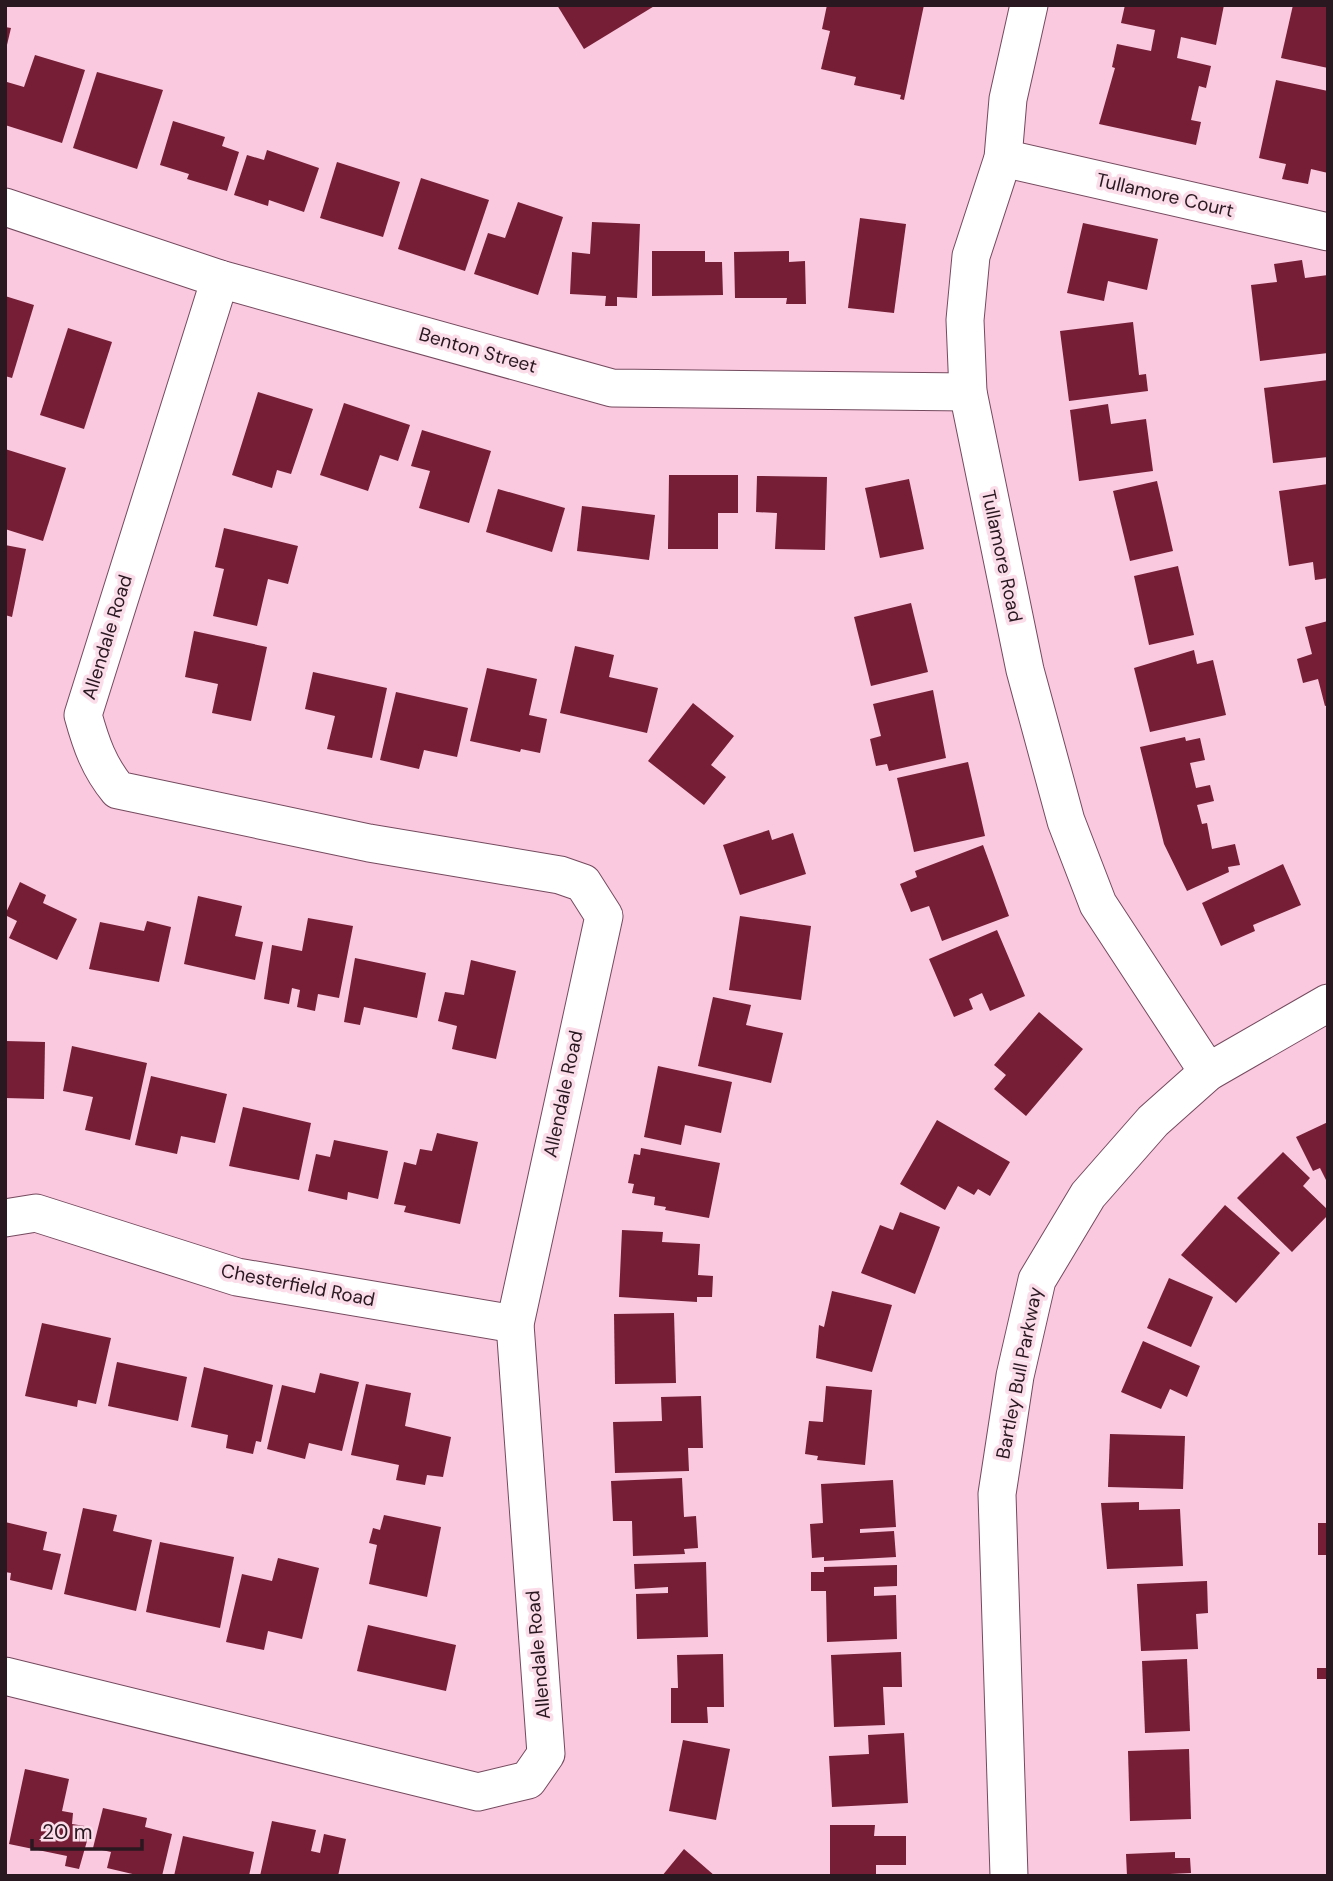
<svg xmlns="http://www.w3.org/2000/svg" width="1333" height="1881" font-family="'DM Sans',sans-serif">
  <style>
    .building { fill: #751e35 }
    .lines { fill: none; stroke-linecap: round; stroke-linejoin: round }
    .minor-casing { stroke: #744a5e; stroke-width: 39 }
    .minor { stroke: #fff; stroke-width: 37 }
    .labels { text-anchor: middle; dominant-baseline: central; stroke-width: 7; stroke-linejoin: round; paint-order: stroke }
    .street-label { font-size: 19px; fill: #2a1821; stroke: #fbdce9 }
  </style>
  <rect width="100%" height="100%" fill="#fac8df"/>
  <g class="building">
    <path d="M557,5H656L584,49Z"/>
    <path d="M827,5H924L904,100L900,99L901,95L854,85L856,77L821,69L830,31L822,29Z"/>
    <path d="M1125,5H1224L1216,45L1181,37L1177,58L1211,66L1206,88L1199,86L1191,120L1201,122L1196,145L1099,124L1115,68L1112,67L1117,44L1151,51L1155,30L1121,23Z"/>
    <path d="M1293,5H1328V68L1281,58Z"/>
    <path d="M5,27L11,28L6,49L5,48Z"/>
    <path d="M35,55L85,70L62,143L5,125L7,82L24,87Z"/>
    <path d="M97,72L163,90L137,169L73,148Z"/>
    <path d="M1276,80L1328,91V173L1311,169L1308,184L1282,179L1286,164L1259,158Z"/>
    <path d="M173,121L225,137L222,146L239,152L227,191L187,179L189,174L160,165Z"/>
    <path d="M267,150L319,168L304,212L269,200L268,206L234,195L247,155L264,160Z"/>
    <path d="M337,162L400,182L383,237L320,218Z"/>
    <path d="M421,178L489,200L465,271L398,249Z"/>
    <path d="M518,202L563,217L538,295L474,274L488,233L505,238Z"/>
    <path d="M860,218L906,224L894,313L848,308Z"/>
    <path d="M592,222L640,224L637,298L617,297V306H605L606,296L570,294L572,252L590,254Z"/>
    <path d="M1083,223L1158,239L1147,290L1108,281L1104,301L1067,293Z"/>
    <path d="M652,251H705V262H722L723,295L652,296Z"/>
    <path d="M789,251V262L805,261L806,304H786L787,298H735L734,252Z"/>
    <path d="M1302,260L1305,278L1328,275V353L1260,361L1251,285L1277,282L1274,264Z"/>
    <path d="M5,296L34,305L12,378L5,376Z"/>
    <path d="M1133,322L1139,375L1146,374L1148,391L1069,401L1060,331Z"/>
    <path d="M68,328L112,342L84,429L40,415Z"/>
    <path d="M1328,380V457L1273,463L1264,388Z"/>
    <path d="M258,392L313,409L291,474L277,470L272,488L232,475Z"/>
    <path d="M344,403L410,425L398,461L380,455L368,491L320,475Z"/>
    <path d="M1108,404L1111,424L1146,419L1153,471L1079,481L1070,410Z"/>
    <path d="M422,430L491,451L469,523L419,508L430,471L411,466Z"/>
    <path d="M5,449L66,468L43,541L5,529Z"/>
    <path d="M669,475H738V513H718V549H668Z"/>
    <path d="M757,476L827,477L825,550L775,549L777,513L756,512Z"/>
    <path d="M909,479L924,549L880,558L865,488Z"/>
    <path d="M1157,481L1173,551L1130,561L1113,491Z"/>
    <path d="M1328,484V578L1315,580L1313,562L1289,566L1279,491Z"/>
    <path d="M498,489L565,508L552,552L486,532Z"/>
    <path d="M582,506L655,515L649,560L577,551Z"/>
    <path d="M224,528L298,546L288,584L268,579L257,626L213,616L224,569L215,567Z"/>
    <path d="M5,545L26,549L12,617L5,615Z"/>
    <path d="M1178,566L1194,635L1149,645L1134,576Z"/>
    <path d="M911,603L928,672L871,686L854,617Z"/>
    <path d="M1328,621V705L1325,706L1318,679L1303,683L1297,659L1312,654L1305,627Z"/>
    <path d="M194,631L267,647L251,721L212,713L218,684L185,677Z"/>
    <path d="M575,646L614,655L609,677L658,688L647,733L560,713Z"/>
    <path d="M1194,650L1197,664L1213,660L1226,715L1150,732L1134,668Z"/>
    <path d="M487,668L537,679L529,715L547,719L540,753L521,749L520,752L470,741Z"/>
    <path d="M313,672L387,688L372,758L327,749L335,716L305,709Z"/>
    <path d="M933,690L946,758L889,771L887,764L876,766L870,739L881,736L873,704Z"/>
    <path d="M396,692L468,708L457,757L424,750L419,769L380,760Z"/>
    <path d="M693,703L734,736L711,765L726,777L704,805L648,761Z"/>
    <path d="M1185,737L1186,741L1200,738L1205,760L1190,763L1196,788L1210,785L1214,801L1197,805L1202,824L1207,823L1212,849L1235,844L1240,865L1228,867L1229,872L1187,891L1164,844L1140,747Z"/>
    <path d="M968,762L985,836L914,852L897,778Z"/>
    <path d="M769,830L772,840L793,833L806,874L740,895L723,845Z"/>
    <path d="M983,845L1009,916L942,941L929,906L911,912L900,884L917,877L915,871Z"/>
    <path d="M1283,864L1301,905L1253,925L1255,931L1221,946L1202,903Z"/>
    <path d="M20,882L46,895L43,903L77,919L57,960L9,938L17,921L5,915Z"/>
    <path d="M198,896L242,906L235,936L263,942L255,980L184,964Z"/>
    <path d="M740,916L811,926L801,1000L729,990Z"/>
    <path d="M308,918L353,926L339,998L318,994L315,1011L297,1007L300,990L292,988L289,1004L264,999L272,945L302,951Z"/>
    <path d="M147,921L171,927L159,982L89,969L100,922L144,931Z"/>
    <path d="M997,930L1025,996L990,1011L982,993L969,999L973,1009L954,1017L929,959Z"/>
    <path d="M355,958L426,973L417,1018L364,1007L360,1025L344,1022Z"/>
    <path d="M471,960L516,971L496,1059L452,1049L457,1026L438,1021L445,992L464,995Z"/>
    <path d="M713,997L751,1005L746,1025L783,1033L771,1083L698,1066Z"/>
    <path d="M1039,1012L1083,1049L1026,1116L994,1089L1006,1075L994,1065Z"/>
    <path d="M5,1041L45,1042L44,1099L5,1098Z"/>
    <path d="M72,1046L147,1063L130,1140L85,1130L93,1097L63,1091Z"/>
    <path d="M658,1066L732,1082L721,1133L685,1125L681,1145L644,1137Z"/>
    <path d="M151,1076L227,1094L215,1143L181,1136L177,1154L135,1145Z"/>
    <path d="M243,1107L311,1123L299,1180L229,1166Z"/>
    <path d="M937,1120L1010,1162L990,1196L978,1189L974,1195L958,1186L945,1210L900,1184Z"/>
    <path d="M1328,1122V1184L1320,1168L1313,1171L1296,1137Z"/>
    <path d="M437,1133L478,1142L460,1224L404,1212L406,1206L394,1204L404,1162L416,1165L420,1149L432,1151Z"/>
    <path d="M334,1140L388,1151L378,1199L348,1192L347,1200L308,1191L316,1154L330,1157Z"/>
    <path d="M641,1148L720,1163L709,1218L665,1210L666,1207L654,1205L655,1197L632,1193L634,1184L628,1183L634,1154L640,1155Z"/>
    <path d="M1283,1152L1310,1178L1303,1186L1328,1210V1215L1292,1252L1237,1198Z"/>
    <path d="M1225,1205L1280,1253L1236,1303L1181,1255Z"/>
    <path d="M900,1212L940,1227L915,1294L861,1273L880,1225L893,1230Z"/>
    <path d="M622,1230L663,1232L662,1242L700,1244L698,1275L713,1276L712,1297H697V1302L619,1297Z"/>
    <path d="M1169,1278L1213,1297L1191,1347L1147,1328Z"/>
    <path d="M832,1291L892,1305L872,1372L816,1358L819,1325L824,1327Z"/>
    <path d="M674,1313L676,1383L615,1384L614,1314Z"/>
    <path d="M42,1323L111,1338L96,1404L78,1400L77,1407L25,1396Z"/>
    <path d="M1143,1341L1200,1366L1187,1397L1170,1389L1161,1409L1121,1392Z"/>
    <path d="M117,1362L187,1377L178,1421L108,1406Z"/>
    <path d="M204,1367L273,1385L261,1442L256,1441L253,1454L226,1448L228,1435L191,1427Z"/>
    <path d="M320,1373L359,1382L342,1451L309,1443L305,1459L267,1449L282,1385L315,1393Z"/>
    <path d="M366,1384L411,1393L405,1426L451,1437L443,1477L427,1475L425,1485L396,1480L399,1465L351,1455Z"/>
    <path d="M826,1386L872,1390L865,1465L817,1460L818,1456L805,1454L809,1421L823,1422Z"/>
    <path d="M701,1396L703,1448H688L689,1471L615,1473L613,1422L662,1421L661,1397Z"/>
    <path d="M1110,1434L1185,1436L1183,1489L1108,1487Z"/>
    <path d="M682,1478L684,1517L696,1516L698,1548L684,1549L685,1554L633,1556L632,1521H613L611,1481Z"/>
    <path d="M893,1480L896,1527L860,1529V1533L894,1531L896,1557L824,1561V1557L812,1558L810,1524L823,1523L821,1484Z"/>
    <path d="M1139,1502V1510L1180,1509L1183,1566L1107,1569L1101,1503Z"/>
    <path d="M83,1508L117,1515L113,1531L152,1540L136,1611L64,1594Z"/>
    <path d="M384,1515L441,1527L427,1597L369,1584L377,1545L369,1543L373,1528L380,1530Z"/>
    <path d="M5,1522L47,1532L43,1550L61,1554L52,1590L10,1580L11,1573L5,1572Z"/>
    <rect x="1318" y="1523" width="10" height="32"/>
    <path d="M160,1542L234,1557L220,1628L146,1612Z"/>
    <path d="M278,1558L319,1568L302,1639L268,1631L264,1650L226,1642L242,1574L272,1581Z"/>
    <path d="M706,1562L708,1637L637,1639L636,1594L668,1593V1587L635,1589L634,1564Z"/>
    <path d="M897,1565V1586L874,1587V1596L896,1595L897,1639L827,1642L826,1591H811V1572H824V1567Z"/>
    <path d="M1207,1581L1208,1613L1196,1614L1198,1649L1141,1651L1137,1584Z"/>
    <path d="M368,1625L456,1645L446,1691L357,1671Z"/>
    <path d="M901,1652L902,1687H883L885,1725L834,1727L831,1655Z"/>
    <path d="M723,1654L724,1707H707L708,1723H671V1688H678L677,1655Z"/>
    <path d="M1187,1659L1190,1731L1145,1733L1142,1661Z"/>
    <rect x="1317" y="1668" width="11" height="11"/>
    <path d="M904,1733L908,1803L832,1807L829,1756L869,1754L868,1735Z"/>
    <path d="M683,1740L730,1749L716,1820L669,1811Z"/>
    <path d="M1189,1749L1191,1819L1130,1821L1128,1751Z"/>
    <path d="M25,1769L69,1779L62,1811L73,1813L72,1824L91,1827L79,1869L65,1866L67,1856L9,1844Z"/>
    <path d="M103,1808L147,1818L145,1827L172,1834L162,1876H141L107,1868L111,1852L93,1848Z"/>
    <path d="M272,1821L316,1830L311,1851L320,1853L324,1834L346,1839L338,1876H260Z"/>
    <path d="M830,1825H875L874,1836H906V1865H876V1876H830Z"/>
    <path d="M183,1836L254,1852L249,1876H174Z"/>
    <path d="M684,1849L715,1876H662Z"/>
    <path d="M1175,1852V1858H1190L1191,1873L1127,1876L1126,1854Z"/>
  </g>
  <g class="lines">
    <defs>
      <g id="minor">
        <path d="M1029,5L1008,99L1003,158L971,256L965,320L968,392L1025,670L1066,821L1098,904L1208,1072"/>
        <path d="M1003,158L1328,232"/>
        <path d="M5,207L220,279L612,388L968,392"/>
        <path d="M5,1218L36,1213L237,1277L515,1324"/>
        <path d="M5,1676L478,1792L528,1780L546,1754L515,1324L604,916L583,883L560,875L369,843L118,790C99,767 91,744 83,715L220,279"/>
        <path d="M1009,1876L997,1494L1015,1376L1037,1280L1088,1195L1153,1121L1208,1072L1328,1003"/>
      </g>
    </defs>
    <use href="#minor" class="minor-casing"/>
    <use href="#minor" class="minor"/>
  </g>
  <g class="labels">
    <g class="street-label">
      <text transform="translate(1165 195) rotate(13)">Tullamore Court</text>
      <text transform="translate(478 350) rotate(16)">Benton Street</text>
      <text transform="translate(1002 556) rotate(78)">Tullamore Road</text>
      <text transform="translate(107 637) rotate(-73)">Allendale Road</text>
      <text transform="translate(563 1094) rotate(-78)">Allendale Road</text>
      <text transform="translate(298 1285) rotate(11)">Chesterfield Road</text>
      <text transform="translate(1019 1373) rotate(-79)">Bartley Bull Parkway</text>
      <text transform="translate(538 1655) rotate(-95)">Allendale Road</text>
    </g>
  </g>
  <rect width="1333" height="1881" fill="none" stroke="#2a1821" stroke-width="14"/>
  <path d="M32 1839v10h110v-10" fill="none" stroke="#2a1821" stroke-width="3.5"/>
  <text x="42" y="1839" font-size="21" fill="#2a1821" stroke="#fbdce9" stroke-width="5" paint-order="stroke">20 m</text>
</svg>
